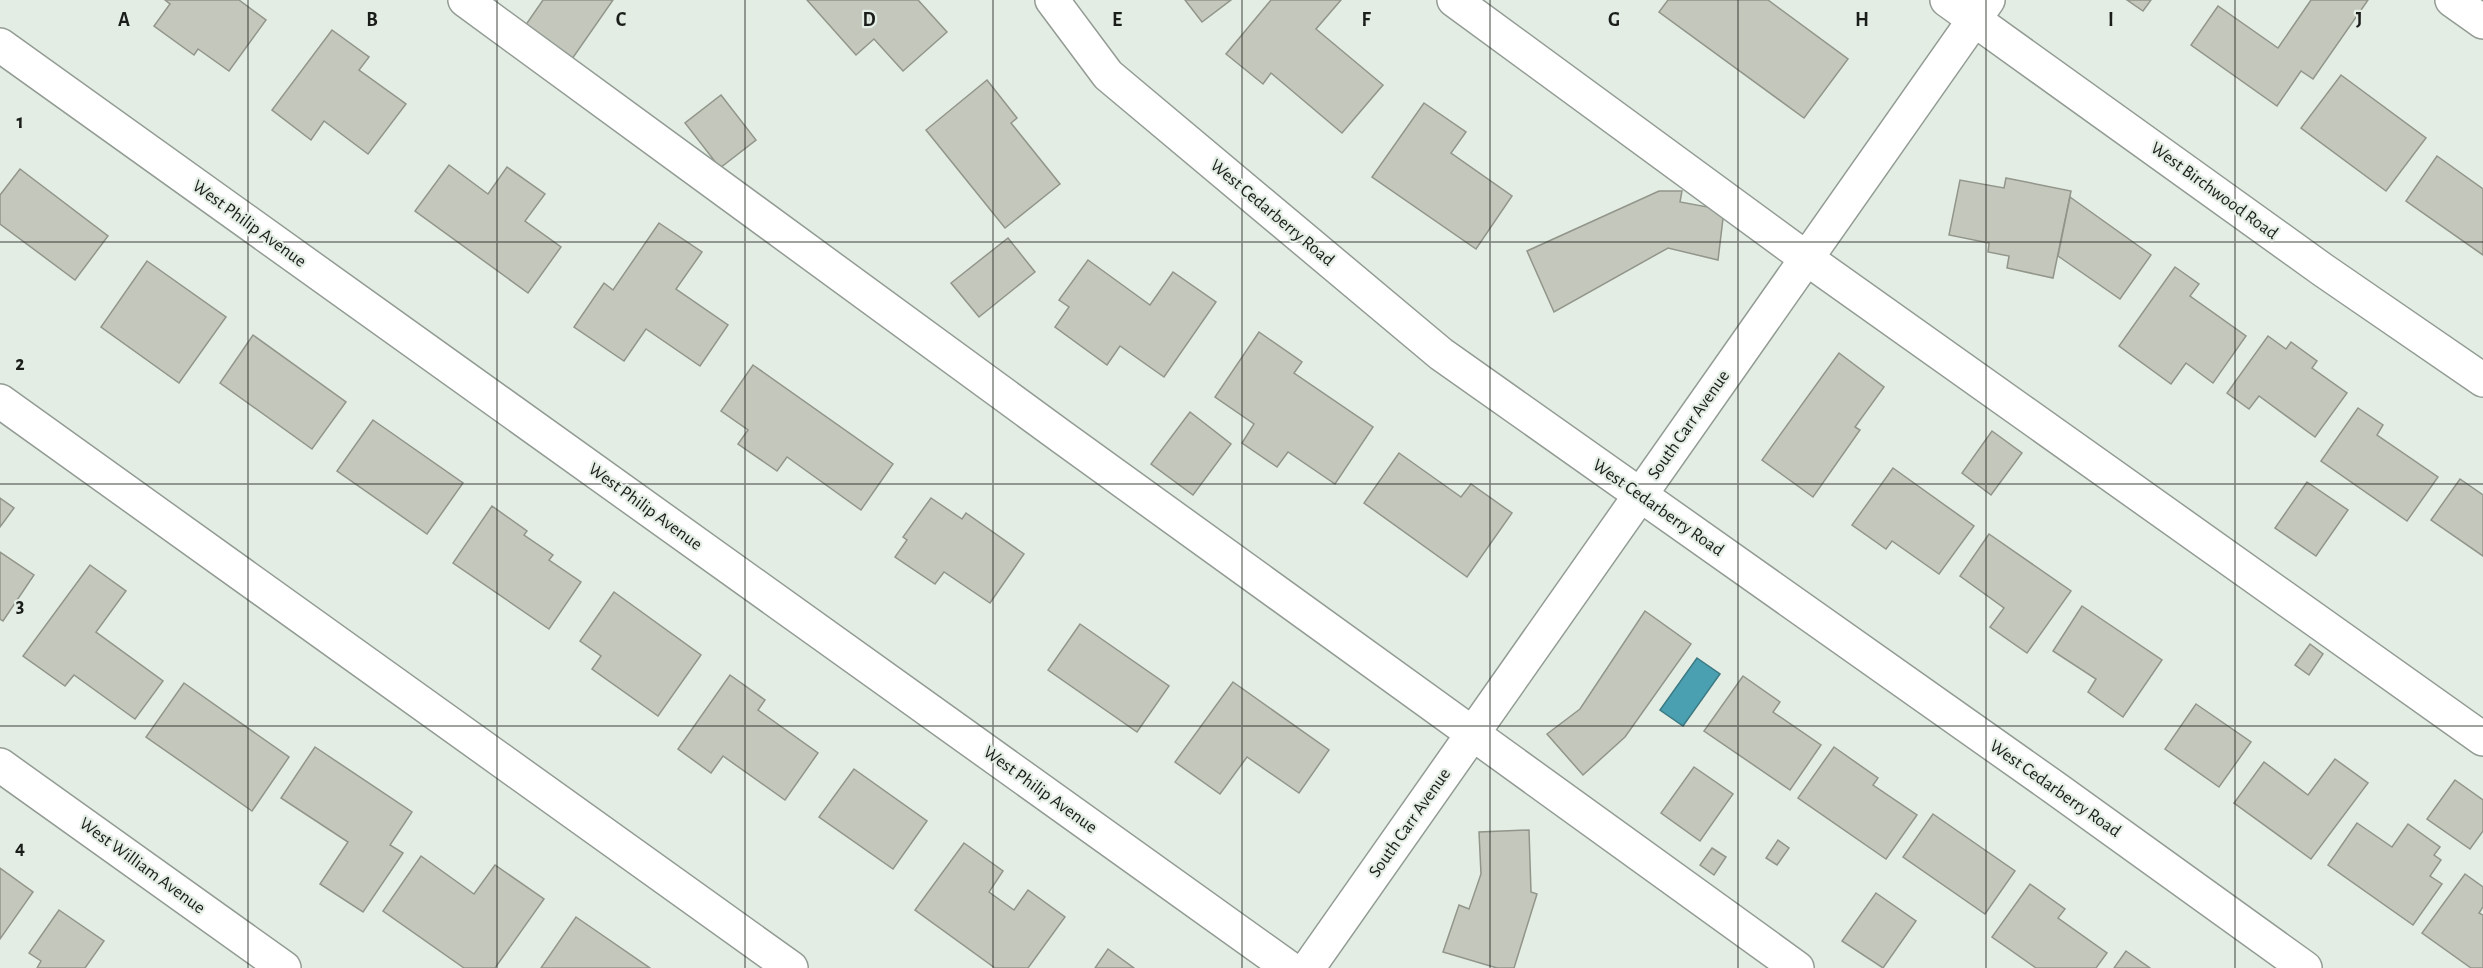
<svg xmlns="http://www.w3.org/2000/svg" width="2483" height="968" font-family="'Alegreya Sans',sans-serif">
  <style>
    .water { fill: #4aa0b0; stroke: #3c7983; stroke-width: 1.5 }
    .building { fill: #c4c7bc; stroke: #92958a; stroke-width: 1.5 }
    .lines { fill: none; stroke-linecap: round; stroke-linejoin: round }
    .minor-casing { stroke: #939c94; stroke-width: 36 }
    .major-casing { stroke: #939c94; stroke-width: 36 }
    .minor { stroke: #fff; stroke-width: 33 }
    .major { stroke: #fff; stroke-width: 33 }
    .grid { fill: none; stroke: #1a1d1a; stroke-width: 1.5; stroke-opacity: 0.55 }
    .labels { text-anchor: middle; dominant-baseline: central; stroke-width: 4.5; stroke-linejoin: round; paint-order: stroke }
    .street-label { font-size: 18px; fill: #1a1d1a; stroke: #e3ede4 }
    .grid-label { font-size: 20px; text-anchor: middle; font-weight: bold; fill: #1a1d1a; stroke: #e3ede4; stroke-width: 4.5; stroke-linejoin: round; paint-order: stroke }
  </style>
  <rect width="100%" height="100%" fill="#e3ede4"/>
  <path class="water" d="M1697,658L1720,674L1683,726L1660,710Z"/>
  <g class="building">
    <path d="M165,0H239L266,20L229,71L198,49L194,55L154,26L170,4Z"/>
    <path d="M543,0H613L572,59L525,26Z"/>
    <path d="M807,0H918L947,32L903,71L874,39L856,55Z"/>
    <path d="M1185,0H1231L1202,22Z"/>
    <path d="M1271,0H1341L1316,29L1383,85L1342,133L1271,73L1263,84L1226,54Z"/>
    <path d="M1668,0H1768L1848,59L1804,118L1659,12Z"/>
    <path d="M2127,0H2151L2143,11Z"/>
    <path d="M2311,0H2368L2313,79L2301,71L2277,106L2191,45L2218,6L2278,48Z"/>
    <path d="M332,30L369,57L359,70L406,104L368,154L324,121L311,140L272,110Z"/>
    <path d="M2341,75L2426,138L2386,191L2301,128Z"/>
    <path d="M987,80L1017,118L1011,123L1060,184L1005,228L926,130Z"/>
    <path d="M721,95L756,140L720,168L685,123Z"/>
    <path d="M1424,103L1466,132L1451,153L1512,196L1476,249L1372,177Z"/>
    <path d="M2437,156L2483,189V255L2406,201Z"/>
    <path d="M449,165L488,194L507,167L545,194L525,221L561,247L528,293L415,211Z"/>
    <path d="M20,169L108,236L75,280L0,224V195Z"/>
    <path d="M2006,178L2071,191L2053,278L2007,268L2009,256L1988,252L1989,243L1949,235L1960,180L2004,188Z"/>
    <path d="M1659,191H1682L1680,202L1724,210L1718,260L1668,248L1554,312L1527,251Z"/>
    <path d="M2070,197L2151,255L2120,299L2058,256Z"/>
    <path d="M659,223L702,252L676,289L728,325L700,366L646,329L624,361L574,327L604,283L613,290Z"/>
    <path d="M1008,238L1035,272L979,317L951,283Z"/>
    <path d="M1088,260L1150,305L1173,272L1216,302L1164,377L1120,346L1107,365L1055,327L1069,307L1059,300Z"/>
    <path d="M147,261L226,317L179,383L101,327Z"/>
    <path d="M2175,267L2199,284L2190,296L2246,336L2213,383L2186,363L2171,384L2119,346Z"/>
    <path d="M1259,332L1302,362L1294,373L1373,427L1335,484L1288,452L1277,467L1242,443L1254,424L1215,397Z"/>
    <path d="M253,335L346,402L312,449L220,383Z"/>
    <path d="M2268,336L2286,349L2291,342L2317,361L2312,368L2347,393L2315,437L2259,396L2249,409L2227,393Z"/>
    <path d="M1839,353L1884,387L1855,427L1860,430L1813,497L1762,460Z"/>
    <path d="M753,365L893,464L861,510L787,457L777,471L738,444L748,430L721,411Z"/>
    <path d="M2358,408L2383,425L2377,435L2438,477L2407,521L2321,461Z"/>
    <path d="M1190,412L1231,444L1193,495L1151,464Z"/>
    <path d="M373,420L463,483L427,534L337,471Z"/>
    <path d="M1992,431L2022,453L1991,495L1962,473Z"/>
    <path d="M1399,453L1461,497L1471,484L1512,513L1467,577L1364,503Z"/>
    <path d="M1893,468L1974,526L1939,574L1892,541L1886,549L1852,525Z"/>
    <path d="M2460,479L2483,495V556L2431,520Z"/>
    <path d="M2307,482L2348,510L2316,556L2275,528Z"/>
    <path d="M0,498L14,508L0,527Z"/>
    <path d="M931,498L962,519L966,513L1024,554L990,603L944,572L935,584L895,557L907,540L903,537Z"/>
    <path d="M492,506L527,531L524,535L553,555L549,560L581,582L549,629L453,563Z"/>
    <path d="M1989,534L2071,591L2027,653L1990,627L2004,608L1960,576Z"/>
    <path d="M0,552L34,575L3,621L0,619Z"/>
    <path d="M90,565L126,591L96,632L163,681L135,719L74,675L65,686L23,656Z"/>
    <path d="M614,592L701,655L658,716L592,669L601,656L580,641Z"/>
    <path d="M2082,606L2162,660L2123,717L2088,692L2096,679L2053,651Z"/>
    <path d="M1645,611L1691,644L1625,737L1583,775L1547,734L1580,709Z"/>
    <path d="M1080,624L1169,686L1137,732L1048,670Z"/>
    <path d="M2310,644L2323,654L2309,675L2295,665Z"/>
    <path d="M730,675L765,700L758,710L818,753L785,800L723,756L711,773L678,749Z"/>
    <path d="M1743,676L1780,702L1773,712L1821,745L1790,790L1704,731Z"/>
    <path d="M1233,682L1329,750L1299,793L1247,757L1220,794L1175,762Z"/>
    <path d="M184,683L289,757L252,811L146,737Z"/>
    <path d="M2196,704L2251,742L2219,787L2165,749Z"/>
    <path d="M315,747L412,812L390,845L403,853L363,912L320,884L348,842L281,798Z"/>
    <path d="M1834,747L1878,778L1873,785L1917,815L1886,859L1798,798Z"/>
    <path d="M2335,759L2368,783L2311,859L2234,803L2264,762L2308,795Z"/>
    <path d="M1694,767L1733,794L1700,841L1661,813Z"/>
    <path d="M854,769L927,821L893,869L819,817Z"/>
    <path d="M2455,780L2483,800V831L2470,849L2427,819Z"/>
    <path d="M1933,814L2015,871L1985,914L1903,857Z"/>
    <path d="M2357,823L2392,847L2408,824L2440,847L2434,855L2441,860L2430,876L2442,884L2413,925L2328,865Z"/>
    <path d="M1529,830L1531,892L1537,894L1514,968H1497L1443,952L1459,905L1469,909L1481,874L1479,832Z"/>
    <path d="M1778,840L1789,848L1777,865L1766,858Z"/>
    <path d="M964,843L1003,871L989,892L1014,910L1028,890L1065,917L1028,968H995L915,910Z"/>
    <path d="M1712,848L1726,857L1714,875L1700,865Z"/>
    <path d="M421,856L474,894L495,865L544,899L495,968H464L383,911Z"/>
    <path d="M0,868L33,892L0,939Z"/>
    <path d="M2465,874L2483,887V907L2479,913L2483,915V968H2471L2422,933Z"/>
    <path d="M2030,884L2065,909L2058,918L2107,953L2096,968H2036L1992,937Z"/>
    <path d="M1876,893L1916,921L1883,968L1842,941Z"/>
    <path d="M59,910L104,941L85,968H37L41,961L29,953Z"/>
    <path d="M576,917L650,968H541Z"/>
    <path d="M1108,949L1134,968H1095Z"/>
    <path d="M2126,951L2150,968H2114Z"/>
  </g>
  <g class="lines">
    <defs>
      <g id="minor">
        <path d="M465,0L1062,437L1797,968"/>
        <path d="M1052,0L1108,75L1441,354L2055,788L2305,968"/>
        <path d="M1454,0L1806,258L2483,739"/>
        <path d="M1947,0L2323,270L2483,380"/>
        <path d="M2452,0L2483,22"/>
        <path d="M0,401L791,968"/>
        <path d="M0,765L284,968"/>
        <path d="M1308,968L1988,0"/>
      </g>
      <path id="major" d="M0,45L1289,968"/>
    </defs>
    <use href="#minor" class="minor-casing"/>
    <use href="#major" class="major-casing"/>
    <use href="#minor" class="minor"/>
    <use href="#major" class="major"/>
  </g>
  <path class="grid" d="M248,0V968M497,0V968M745,0V968M993,0V968M1242,0V968M1490,0V968M1738,0V968M1986,0V968M2235,0V968M0,242H2483M0,484H2483M0,726H2483"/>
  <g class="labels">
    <g class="street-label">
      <text transform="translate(2214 191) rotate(36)">West Birchwood Road</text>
      <text transform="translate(1272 213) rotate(40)">West Cedarberry Road</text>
      <text transform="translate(249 224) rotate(36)">West Philip Avenue</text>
      <text transform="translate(1689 425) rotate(-55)">South Carr Avenue</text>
      <text transform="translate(645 507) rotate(36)">West Philip Avenue</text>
      <text transform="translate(1658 508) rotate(35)">West Cedarberry Road</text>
      <text transform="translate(2055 789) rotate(35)">West Cedarberry Road</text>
      <text transform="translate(1040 790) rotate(36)">West Philip Avenue</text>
      <text transform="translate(1410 823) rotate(-55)">South Carr Avenue</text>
      <text transform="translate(142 866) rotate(36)">West William Avenue</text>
    </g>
  </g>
  <g class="grid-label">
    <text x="124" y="26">A</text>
    <text x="372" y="26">B</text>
    <text x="621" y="26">C</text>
    <text x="869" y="26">D</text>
    <text x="1117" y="26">E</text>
    <text x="1366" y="26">F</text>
    <text x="1614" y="26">G</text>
    <text x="1862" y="26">H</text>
    <text x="2111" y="26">I</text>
    <text x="2359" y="26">J</text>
    <text x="20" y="128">1</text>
    <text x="20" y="370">2</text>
    <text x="20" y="612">3</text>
    <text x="20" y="854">4</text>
  </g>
</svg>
